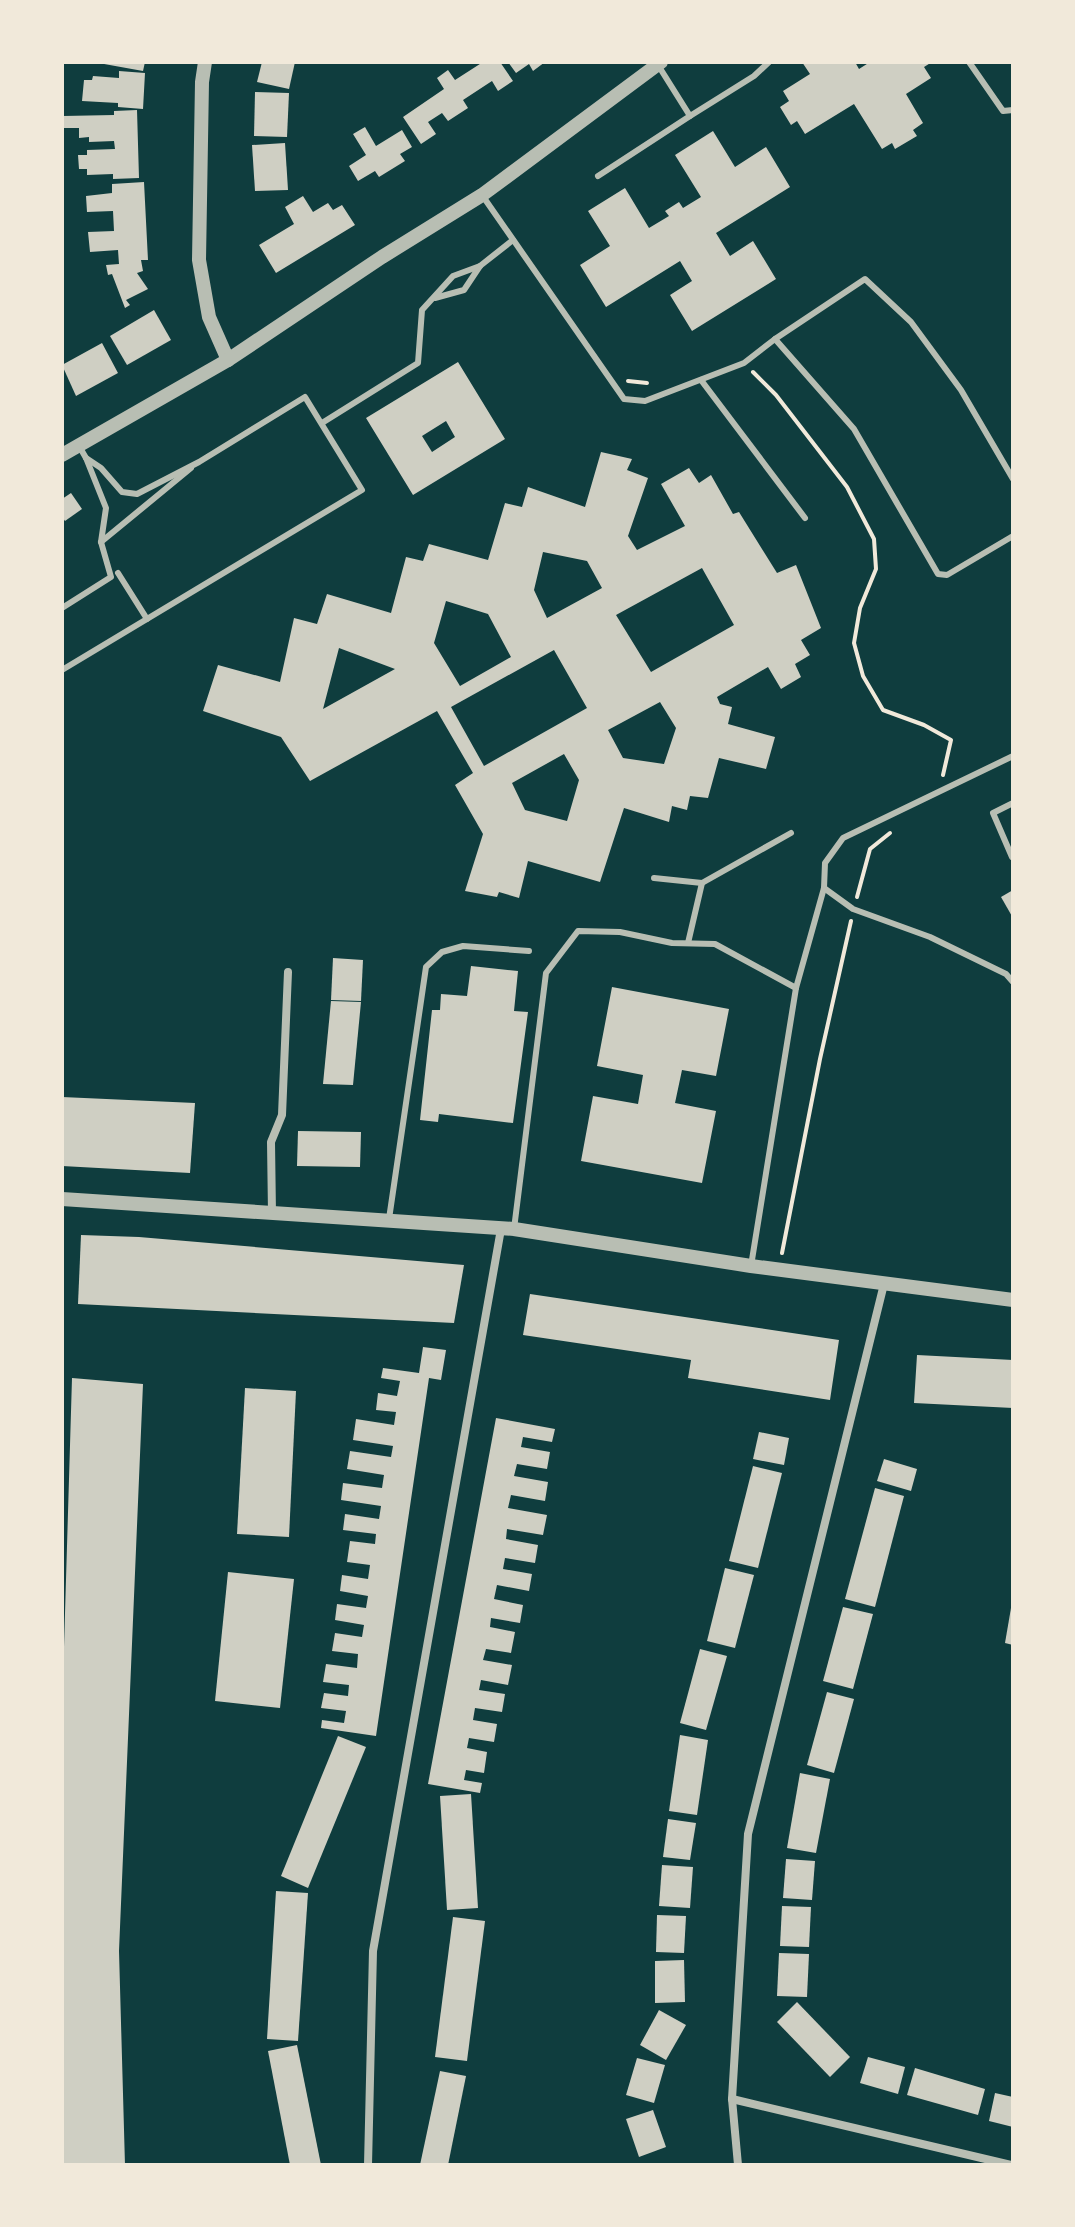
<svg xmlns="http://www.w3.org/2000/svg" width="1075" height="2227" font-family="'Archivo Narrow',sans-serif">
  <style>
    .building { fill: #cfcfc3; fill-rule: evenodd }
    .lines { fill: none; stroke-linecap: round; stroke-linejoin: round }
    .path { stroke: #f1e9da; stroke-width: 4 }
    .service { stroke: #b8beb3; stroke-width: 6 }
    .minor { stroke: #b8beb3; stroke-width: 8 }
    .tertiary { stroke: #b8beb3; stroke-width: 14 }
  </style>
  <rect width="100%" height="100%" fill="#0f3d3e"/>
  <g class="building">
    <path d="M93,62H145L143,71Z"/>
    <path d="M262,62H295L289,89L257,82Z"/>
    <path d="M483,62H500L513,81L498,91L492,81L463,100L468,108L448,121L442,113L428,122L436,134L421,144L403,117L444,89L437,78L448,70L455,80Z"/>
    <path d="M508,62H545L533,71L529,64L516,73Z"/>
    <path d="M802,62H855L859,69L870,62H932L924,67L931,78L906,94L923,123L913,130L917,136L895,149L892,143L882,149L854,104L805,134L797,121L791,125L780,107L789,101L783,91L810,74Z"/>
    <path d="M119,71L145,73L143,109L118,107V103L82,101L84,80H92L93,76L119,78Z"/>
    <path d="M255,92L289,93L287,137L254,136Z"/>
    <path d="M137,110L139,178L113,179V174L87,175V169H79L78,155H87V150L115,149L114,141L89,142V137L79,138V128H63V116L114,115V111Z"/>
    <path d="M365,127L376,146L402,130L412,147L400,154L405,161L379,177L375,171L358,181L349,166L366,155L353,134Z"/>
    <path d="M713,131L735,167L766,147L790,187L716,233L730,256L753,241L776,279L692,331L670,295L692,281L680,261L606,307L580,265L610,246L588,211L625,188L649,228L669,216L665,211L679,202L683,208L701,197L675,155Z"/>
    <path d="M285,143L288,190L255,191L252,145Z"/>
    <path d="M144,182L148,260H141L143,271L137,273L148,289L126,300L130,305L125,308L112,274L108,275L106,265L119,264L118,250L90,252L88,232L114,231L113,211L87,212L86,196L112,193V184Z"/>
    <path d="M303,196L313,212L328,203L333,210L342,205L355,225L276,273L259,245L294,224L285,207Z"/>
    <path d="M154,310L171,340L127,365L110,336Z"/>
    <path d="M102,343L118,373L76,396L62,365Z"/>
    <path d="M458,362L505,439L413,495L366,418ZM446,421L455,437L432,452L422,436Z"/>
    <path d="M601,452L632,459L627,470L648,478L628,536L637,550L685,526L661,484L689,468L699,483L711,475L733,514L739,512L777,573L796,565L821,628L801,640L810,655L795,664L801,677L781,689L768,667L717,697L720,704L732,707L728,724L775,737L766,769L719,758L708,798L690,796L687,810L672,806L669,822L624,808L600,882L528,861L519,898L499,892L497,897L465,891L483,834L455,785L473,773L437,711L310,781L281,737L203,711L218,665L280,682L294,618L317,624L327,594L391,613L406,557L423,561L429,544L488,560L505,503L522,507L528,487L585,507ZM543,552L587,561L602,588L547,618L534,590ZM702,568L734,625L651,672L616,615ZM446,601L488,614L511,657L460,686L434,643ZM339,648L395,669L323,709ZM554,650L587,708L484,766L451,707ZM660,702L676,728L664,764L623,758L608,730ZM564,754L579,780L567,821L525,810L512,783Z"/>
    <path d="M71,493L82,509L65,521L62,517V499Z"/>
    <path d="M1013,890V918L1001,897Z"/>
    <path d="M333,958L363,960L361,1001L331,1000Z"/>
    <path d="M471,966L518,971L514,1011L528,1012L513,1123L439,1114L438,1122L420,1120L432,1010H440L441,994L467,996Z"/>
    <path d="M612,987L729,1009L716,1076L682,1070L675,1103L716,1111L702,1183L581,1161L593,1096L638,1104L643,1075L597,1066Z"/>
    <path d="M331,1001L361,1002L353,1085L323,1084Z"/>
    <path d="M62,1097L195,1103L190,1173L62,1166Z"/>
    <path d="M298,1131L361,1132L360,1167L297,1166Z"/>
    <path d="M81,1235L139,1237L464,1265L454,1323L78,1304Z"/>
    <path d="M530,1294L839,1340L830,1400L688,1378L691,1360L523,1335Z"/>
    <path d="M423,1347L446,1350L441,1380L429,1378L376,1736L321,1728L322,1720L344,1723L346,1711L321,1708L324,1693L348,1696L349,1685L323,1682L326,1664L357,1668L358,1654L332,1651L335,1633L362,1637L364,1625L335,1620L337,1604L366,1608L368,1596L340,1591L342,1575L368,1579L370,1565L347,1562L350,1541L375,1544L376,1534L343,1530L345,1514L379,1519L381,1506L341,1500L343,1483L382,1488L384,1475L347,1469L350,1451L391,1457L393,1446L353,1440L356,1419L394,1425L396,1412L376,1410L378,1393L397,1396L400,1381L381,1378L383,1368L419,1373Z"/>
    <path d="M917,1355L1013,1360V1408L914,1403Z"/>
    <path d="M72,1378L143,1384L119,1951L125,2165H62V1714Z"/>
    <path d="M245,1388L296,1391L289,1537L237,1534Z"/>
    <path d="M496,1418L555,1429L552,1442L523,1437L521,1447L550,1452L547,1469L517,1464L514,1476L548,1482L545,1501L511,1495L508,1508L547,1515L543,1535L507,1529L506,1539L538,1545L535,1563L505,1558L503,1569L532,1574L529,1591L497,1585L494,1599L523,1605L520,1623L491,1618L490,1627L515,1632L511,1653L486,1649L483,1660L512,1665L508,1685L481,1680L479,1690L505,1694L502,1712L475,1708L473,1720L497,1724L494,1742L469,1738L467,1748L487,1752L484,1773L466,1770L464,1780L482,1783L480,1793L428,1784Z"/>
    <path d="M759,1432L789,1438L784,1465L753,1459Z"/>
    <path d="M884,1459L917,1469L911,1491L877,1481Z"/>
    <path d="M753,1466L782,1473L758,1568L729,1561Z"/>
    <path d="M875,1488L904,1496L875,1607L845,1599Z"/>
    <path d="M725,1568L754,1575L735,1648L707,1641Z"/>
    <path d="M228,1572L294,1579L280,1708L215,1701Z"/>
    <path d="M843,1607L873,1614L853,1689L823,1681Z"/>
    <path d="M1011,1608H1013V1645L1005,1643Z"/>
    <path d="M700,1649L727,1656L706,1730L680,1723Z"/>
    <path d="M827,1692L854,1699L834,1773L807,1765Z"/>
    <path d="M680,1735L708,1740L697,1815L669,1811Z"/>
    <path d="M338,1736L366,1747L308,1888L281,1876Z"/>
    <path d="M800,1773L830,1779L816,1853L787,1848Z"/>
    <path d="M471,1794L478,1908L447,1910L440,1796Z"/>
    <path d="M668,1819L696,1823L690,1860L663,1857Z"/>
    <path d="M786,1859L815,1861L812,1900L783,1898Z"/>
    <path d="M662,1865L693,1867L690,1908L659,1906Z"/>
    <path d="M276,1891L308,1893L298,2041L267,2039Z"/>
    <path d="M782,1906L811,1907L809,1947L780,1946Z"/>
    <path d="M657,1915L686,1916L684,1953L656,1952Z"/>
    <path d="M453,1917L485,1921L467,2061L435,2057Z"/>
    <path d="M779,1953L809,1954L807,1997L777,1996Z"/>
    <path d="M684,1960L685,2002L655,2003V1961Z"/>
    <path d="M797,2002L850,2057L830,2077L777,2022Z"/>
    <path d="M659,2010L686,2025L666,2060L640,2045Z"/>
    <path d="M297,2045L321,2165H290L268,2051Z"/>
    <path d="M868,2057L905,2067L898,2094L860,2083Z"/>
    <path d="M637,2058L665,2065L654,2103L626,2095Z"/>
    <path d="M915,2068L985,2089L978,2115L907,2095Z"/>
    <path d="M440,2071L466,2076L448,2165H420Z"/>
    <path d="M995,2093L1013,2097V2127L989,2121Z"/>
    <path d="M653,2110L666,2147L639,2157L626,2119Z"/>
  </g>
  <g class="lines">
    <g class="path">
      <path d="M753,372L776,395L847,487L874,539L876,569L860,608L854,643L863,676L883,710L924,725L951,740L943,775"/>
      <path d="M628,381L647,383"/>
      <path d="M857,897L870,849L890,833"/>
      <path d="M782,1253L820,1059L851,921"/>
    </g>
    <g class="service">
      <path d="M969,62L1003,111L1013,110"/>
      <path d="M658,65L690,116L754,76L769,62"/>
      <path d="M598,176L690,116"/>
      <path d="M482,195L624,399L645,401L744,363L775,339L865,279L911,322L961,390L1013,479"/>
      <path d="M435,298L464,290L480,266L513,240"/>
      <path d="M775,339L854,429L938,574L947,575L1013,536"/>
      <path d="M701,380L805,518"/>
      <path d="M322,423L418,363L422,310L453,276L480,266"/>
      <path d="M101,542L191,468"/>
      <path d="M118,573L147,619"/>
      <path d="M62,608L111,577L101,542L106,508L86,458L79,446"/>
      <path d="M62,670L362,490L305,397L199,462L137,494L122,492L101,468L86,458"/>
      <path d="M1012,857L993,813L1013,803"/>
      <path d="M654,878L702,883"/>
      <path d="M824,888L853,909L930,937L1006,974L1013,982"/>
      <path d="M688,943L702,883L791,833"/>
      <path d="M389,1219L426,967L442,952L463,946L529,951"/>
      <path d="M514,1229L546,973L578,931L620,932L672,943L715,944L796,988"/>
      <path d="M751,1266L796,988L824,888L825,863L843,838L1013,756"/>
    </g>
    <g class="minor">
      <path d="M272,1214L271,1142L282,1115L288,972"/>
      <path d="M732,2099L1011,2165"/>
      <path d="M368,2165L373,1951L501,1229"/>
      <path d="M738,2165L732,2099L748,1834L884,1284"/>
    </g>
    <g class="tertiary">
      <path d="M205,62L202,82L199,260L209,317L228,360"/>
      <path d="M62,455L228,360L382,257L482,195L661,62"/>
      <path d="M62,1199L514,1229L751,1266L1013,1300"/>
    </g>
  </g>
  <rect width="1075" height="2227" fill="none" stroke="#f1e9da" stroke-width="128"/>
</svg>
